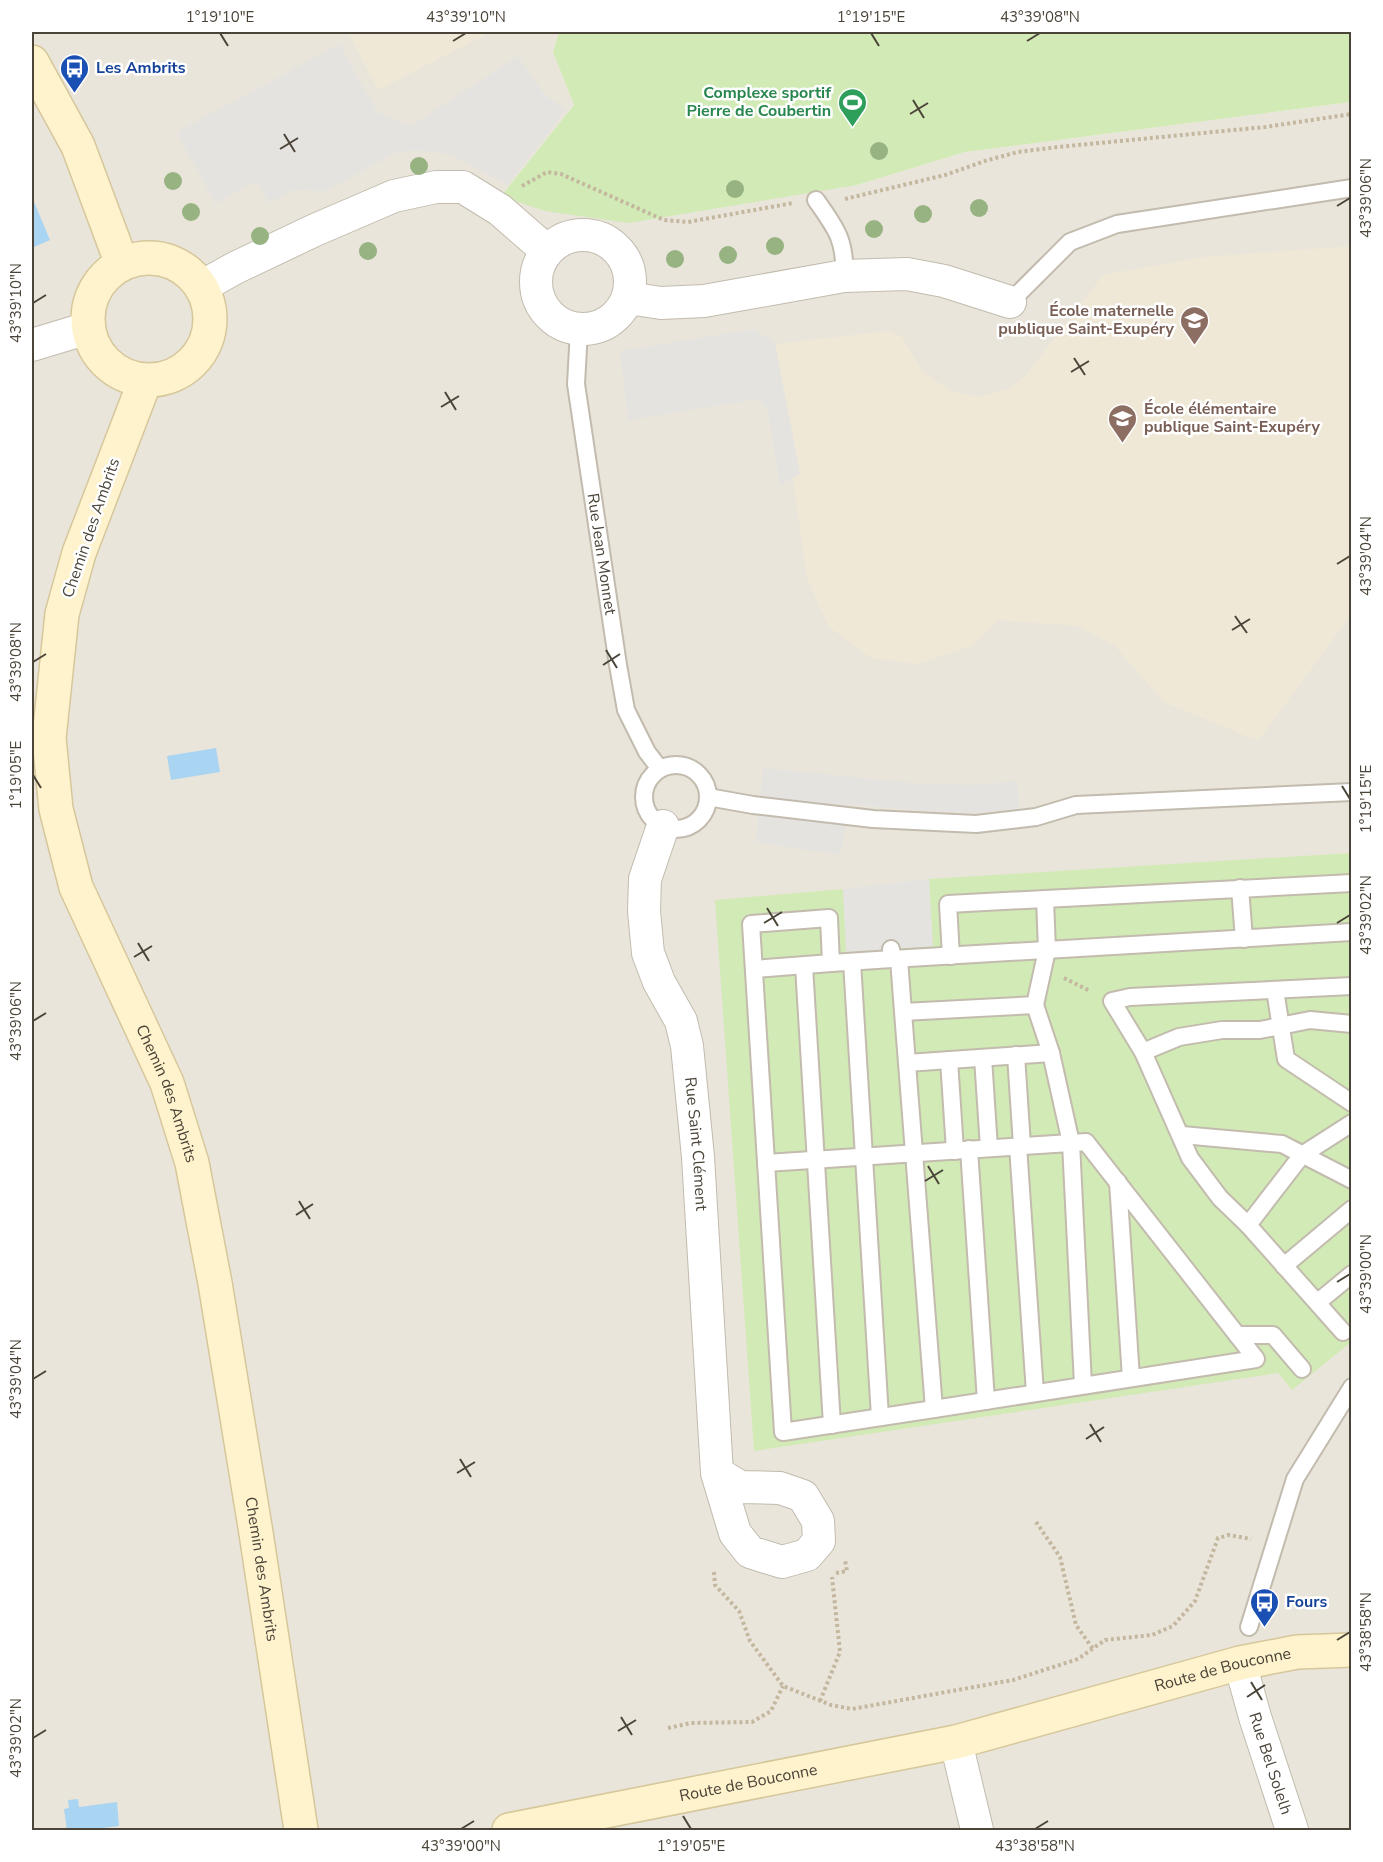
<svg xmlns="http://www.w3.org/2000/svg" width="1383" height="1862" font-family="'Nunito Sans',sans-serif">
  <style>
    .residential { fill: #eae5da }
    .education { fill: #efe8d6 }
    .green { fill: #d2eab5 }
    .parking { fill: #e5e3e0 }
    .water { fill: #a9d4f2 }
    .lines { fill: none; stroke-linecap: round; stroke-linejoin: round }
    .lane-casing { stroke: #c2bbae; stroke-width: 20 }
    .street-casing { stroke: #c2bbae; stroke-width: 34 }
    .secondary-casing { stroke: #d6c79b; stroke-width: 36 }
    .path { stroke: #c4b79f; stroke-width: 4; stroke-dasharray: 3 3; stroke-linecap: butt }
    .lane { stroke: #fff; stroke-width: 16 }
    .street { stroke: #fff; stroke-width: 32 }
    .secondary { stroke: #fff3cd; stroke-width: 33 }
    .tree { fill: #97b381 }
    .ticks { fill: none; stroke: #4b4439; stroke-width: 2 }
    .labels { text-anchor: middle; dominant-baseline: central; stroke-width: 5; stroke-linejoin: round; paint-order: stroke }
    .transit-label { font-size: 16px; font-weight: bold; fill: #164399; stroke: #fff; text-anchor: start }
    .leisure-label { font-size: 16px; font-weight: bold; fill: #27864d; stroke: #fff; text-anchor: end }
    .education-label { font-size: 16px; font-weight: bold; fill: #785e54; stroke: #fff; text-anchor: end }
    .street-label { font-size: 16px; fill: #4b4439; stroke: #fff }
    .neatline { fill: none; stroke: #4b4439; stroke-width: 2 }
    .ticks-label { font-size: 15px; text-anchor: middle; fill: #4b4439 }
  </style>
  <rect width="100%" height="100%" fill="#f6f3ec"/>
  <path class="residential" d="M32,32H559L553,52L574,105L501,196L857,185L965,152L1351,102V1830H32Z"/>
  <g class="education">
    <path d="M348,32H491L378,90Z"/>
    <path d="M1351,246V615L1258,741L1164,702L1114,645L1077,626L998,620L973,645L918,664L871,658L829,627L807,578L793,478L800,473L775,344L890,331L902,337L922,371L950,391L980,397L1011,388L1026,375L1103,275L1204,257Z"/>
  </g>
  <g class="green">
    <path d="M559,32H1351V102L965,152L857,185L629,223L545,211L501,196L574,105L553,52Z"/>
    <path d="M1351,853V1342L1292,1390L1278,1373L754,1451L715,900L843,889L847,952L932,946L929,879Z"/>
  </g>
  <g class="parking">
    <path d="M340,44L377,112L411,126L518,56L545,95L566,110L508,185L449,154L416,150L395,153L326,191L293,190L269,203L257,181L215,204L177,132Z"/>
    <path d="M755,329L775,344L800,474L780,485L768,412L759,399L628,420L620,351Z"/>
    <path d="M763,768L921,784L975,785L1017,781L1019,809L975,813L920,811L851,804L840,855L756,842Z"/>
    <path d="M929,879L933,946L846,952L843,889Z"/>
  </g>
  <g class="water">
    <path d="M32,197L50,240L32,248Z"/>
    <path d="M216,748L220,772L171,780L167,756Z"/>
    <path d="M78,1799L79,1807L117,1802L119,1826L85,1830H67L64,1809L69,1808L68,1800Z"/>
  </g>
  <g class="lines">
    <defs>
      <g id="lane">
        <path d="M816,200C836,228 846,241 844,276"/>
        <path d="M1010,302L1070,242L1117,224L1352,188"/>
        <path id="s1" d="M579,330L576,384L618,665L626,710L647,752L660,769"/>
        <circle cx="676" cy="797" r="32"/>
        <path d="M708,797L753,805L873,819L976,824L1036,817L1076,805L1352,792"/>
        <path d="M1240,888L1244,939"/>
        <path d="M891,949L892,959L1352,932"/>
        <path d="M951,956L948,904L1352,883"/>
        <path d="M892,959L831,963L829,918L751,924L783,1432L934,1409L903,1012"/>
        <path d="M899,959L903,1012L1035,1005L1047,950L1045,899"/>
        <path d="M852,962L880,1417"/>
        <path d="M804,966L832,1425"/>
        <path d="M754,969L831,963"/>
        <path d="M1275,990L1286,1059L1352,1103"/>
        <path d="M1035,1005L1051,1053L1071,1143L1083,1385"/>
        <path d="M1143,1052L1179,1037L1222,1030H1260L1310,1020L1352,1024"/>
        <path d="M1016,1055L1022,1146"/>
        <path d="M983,1058L989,1148"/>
        <path d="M949,1060L955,1151"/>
        <path d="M907,1063L1051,1053"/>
        <path d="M1182,1135L1282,1144L1352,1180"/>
        <path d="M1018,1146L1035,1393"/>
        <path d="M969,1149L986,1401"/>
        <path d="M766,1163L1086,1142L1256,1359L934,1409"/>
        <path d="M1118,1182L1131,1378"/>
        <path d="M1248,1225L1302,1155L1352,1123"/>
        <path d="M1284,1266L1352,1209"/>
        <path d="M1318,1302L1352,1274"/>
        <path d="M1343,1332L1248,1225L1220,1198L1190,1158L1143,1052L1112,1001L1130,997L1352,986"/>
        <path d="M1237,1335H1273L1302,1369"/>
        <path d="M1249,1627L1295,1479L1352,1387"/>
      </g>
      <g id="street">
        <circle cx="583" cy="282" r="47"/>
        <path d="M201,287L235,268L315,230L394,196L436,187H463L500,210L547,251"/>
        <path d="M628,298L661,303L704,301L844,276L907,274L944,281L1010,302"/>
        <path d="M32,345L88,328"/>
        <path id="s2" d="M663,826L645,879L644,911L648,953L659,982L681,1021L687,1046L698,1157L717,1473L735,1533L750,1552L782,1562L807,1555L819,1541L818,1521L803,1496L780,1488L740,1487L717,1473"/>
        <path id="s3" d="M1240,1663L1255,1717L1292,1830"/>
        <path d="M956,1742L977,1830"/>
      </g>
      <g id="secondary">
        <path d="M32,62L78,146L122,264"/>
        <circle cx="149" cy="319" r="61"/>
        <path id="s4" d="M145,381L79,553L62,614L49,738L56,809L76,887L167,1083L192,1163L215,1283L256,1533L301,1830"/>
        <path id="s5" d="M509,1830L956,1742L1240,1663L1297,1652L1352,1650"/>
      </g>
    </defs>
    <use href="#lane" class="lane-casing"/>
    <use href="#street" class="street-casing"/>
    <use href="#secondary" class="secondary-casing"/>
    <g class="path">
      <path d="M522,186L547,172L561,174L664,220L688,222L793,203"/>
      <path d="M845,199L945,175L988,160L1018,152L1058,147L1265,127L1352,114"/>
      <path d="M1064,978L1090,991"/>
      <path d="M1036,1522L1060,1557L1076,1625L1093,1649"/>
      <path d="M714,1572L715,1585L739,1611L750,1641L783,1686L831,1705L852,1709L1013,1680L1078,1659L1105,1640L1152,1635L1173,1626L1195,1601L1218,1538L1229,1535L1251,1539"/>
      <path d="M836,1573L847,1571L845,1560"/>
      <path d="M820,1701L840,1652L832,1577"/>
      <path d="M668,1728L691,1723L752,1722L771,1711L783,1686"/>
    </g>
    <use href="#lane" class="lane"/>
    <use href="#street" class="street"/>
    <use href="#secondary" class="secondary"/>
  </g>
  <g class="tree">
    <circle cx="879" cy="151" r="9"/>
    <circle cx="419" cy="166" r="9"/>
    <circle cx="173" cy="181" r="9"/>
    <circle cx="735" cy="189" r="9"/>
    <circle cx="979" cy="208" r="9"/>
    <circle cx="191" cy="212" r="9"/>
    <circle cx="923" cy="214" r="9"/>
    <circle cx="874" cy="229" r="9"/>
    <circle cx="260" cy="236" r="9"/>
    <circle cx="775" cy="246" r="9"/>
    <circle cx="368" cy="251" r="9"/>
    <circle cx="728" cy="255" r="9"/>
    <circle cx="675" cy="259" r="9"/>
  </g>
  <path class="ticks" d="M220,33L228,46M871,33L879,46M453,41L466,33M1027,41L1040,33M913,100L924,118M910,114L928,103M284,134L295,152M280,149L298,138M1337,206L1350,198M33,303L46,295M1074,358L1085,375M1071,372L1089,361M445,392L456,410M441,407L459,396M1337,564L1350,556M1235,616L1247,633M1232,630L1250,619M606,650L617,668M33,662L46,654M603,665L620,654M33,775L41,788M1342,786L1350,799M767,908L778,926M764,923L782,912M1337,923L1350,915M138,943L149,961M134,957L152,946M33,1021L46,1013M928,1166L939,1184M925,1181L943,1170M299,1201L310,1219M296,1215L313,1204M1337,1282L1350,1274M33,1379L46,1371M1090,1424L1101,1442M1086,1439L1104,1427M460,1459L471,1477M457,1473L475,1462M1337,1640L1350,1632M1251,1682L1262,1700M1247,1697L1265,1685M621,1717L632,1735M618,1731L636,1720M33,1738L46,1730M683,1816L691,1829M461,1829L474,1821M1035,1829L1048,1821"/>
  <defs>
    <symbol id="bus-pin" viewBox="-11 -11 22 30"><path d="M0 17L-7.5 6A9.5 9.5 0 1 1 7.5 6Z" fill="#1a4fb4" stroke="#fff"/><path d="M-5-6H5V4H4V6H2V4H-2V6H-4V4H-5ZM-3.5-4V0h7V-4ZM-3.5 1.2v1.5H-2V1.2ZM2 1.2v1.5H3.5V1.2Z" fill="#fff"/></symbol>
    <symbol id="stadium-pin" viewBox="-11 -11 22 30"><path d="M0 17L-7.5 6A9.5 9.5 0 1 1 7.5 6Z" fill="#2e9e5b" stroke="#fff"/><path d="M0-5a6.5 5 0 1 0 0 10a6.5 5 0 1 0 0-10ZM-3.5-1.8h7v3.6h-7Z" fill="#fff"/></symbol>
    <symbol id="school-pin" viewBox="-11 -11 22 30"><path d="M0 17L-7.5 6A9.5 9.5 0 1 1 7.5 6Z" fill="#8d6e63" stroke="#fff"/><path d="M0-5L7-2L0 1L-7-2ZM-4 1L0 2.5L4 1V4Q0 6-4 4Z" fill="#fff"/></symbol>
  </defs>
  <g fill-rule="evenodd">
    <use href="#bus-pin" x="58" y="52" width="33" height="45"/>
    <use href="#stadium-pin" x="836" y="86" width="33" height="45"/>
    <use href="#school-pin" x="1178" y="304" width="33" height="45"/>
    <use href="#school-pin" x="1106" y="402" width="33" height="45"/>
    <use href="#bus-pin" x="1248" y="1586" width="33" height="45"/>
  </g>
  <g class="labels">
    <g class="transit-label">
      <text x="96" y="68">Les Ambrits</text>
      <text x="1286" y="1602">Fours</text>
    </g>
    <g class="leisure-label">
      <text x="831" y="93">Complexe sportif<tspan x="831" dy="18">Pierre de Coubertin</tspan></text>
    </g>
    <g class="education-label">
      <text x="1174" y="311">École maternelle<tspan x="1174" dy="18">publique Saint-Exupéry</tspan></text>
      <text x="1144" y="409" text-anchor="start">École élémentaire<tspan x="1144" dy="18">publique Saint-Exupéry</tspan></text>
    </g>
    <g class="street-label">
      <text transform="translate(91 528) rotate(-71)">Chemin des Ambrits</text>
      <text stroke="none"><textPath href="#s1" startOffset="226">Rue Jean Monnet</textPath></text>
      <text stroke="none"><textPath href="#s4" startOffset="750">Chemin des Ambrits</textPath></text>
      <text stroke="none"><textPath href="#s2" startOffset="330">Rue Saint Clément</textPath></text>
      <text stroke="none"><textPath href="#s4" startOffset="1236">Chemin des Ambrits</textPath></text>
      <text stroke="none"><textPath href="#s5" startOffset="732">Route de Bouconne</textPath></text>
      <text stroke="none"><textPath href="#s3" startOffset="105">Rue Bel Solelh</textPath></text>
      <text stroke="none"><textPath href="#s5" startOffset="244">Route de Bouconne</textPath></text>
    </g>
  </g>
  <rect width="1383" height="1862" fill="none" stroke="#ffffff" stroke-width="66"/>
  <rect x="33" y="33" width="1317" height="1796" class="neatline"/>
  <g class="ticks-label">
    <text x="220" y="22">1°19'10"E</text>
    <text x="466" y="22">43°39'10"N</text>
    <text x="871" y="22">1°19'15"E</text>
    <text x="1040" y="22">43°39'08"N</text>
    <text transform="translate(1366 198) rotate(-90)" y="5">43°39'06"N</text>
    <text transform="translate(16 303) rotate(-90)" y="5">43°39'10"N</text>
    <text transform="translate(1366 556) rotate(-90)" y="5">43°39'04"N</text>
    <text transform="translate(16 662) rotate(-90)" y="5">43°39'08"N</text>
    <text transform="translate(16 775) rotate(-90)" y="5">1°19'05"E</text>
    <text transform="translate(1366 799) rotate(-90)" y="5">1°19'15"E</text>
    <text transform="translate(1366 915) rotate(-90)" y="5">43°39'02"N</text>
    <text transform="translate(16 1021) rotate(-90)" y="5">43°39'06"N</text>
    <text transform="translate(1366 1274) rotate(-90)" y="5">43°39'00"N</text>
    <text transform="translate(16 1379) rotate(-90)" y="5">43°39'04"N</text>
    <text transform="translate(1366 1632) rotate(-90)" y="5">43°38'58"N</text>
    <text transform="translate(16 1738) rotate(-90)" y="5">43°39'02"N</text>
    <text x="461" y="1851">43°39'00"N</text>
    <text x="691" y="1851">1°19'05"E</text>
    <text x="1035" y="1851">43°38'58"N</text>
  </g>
</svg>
